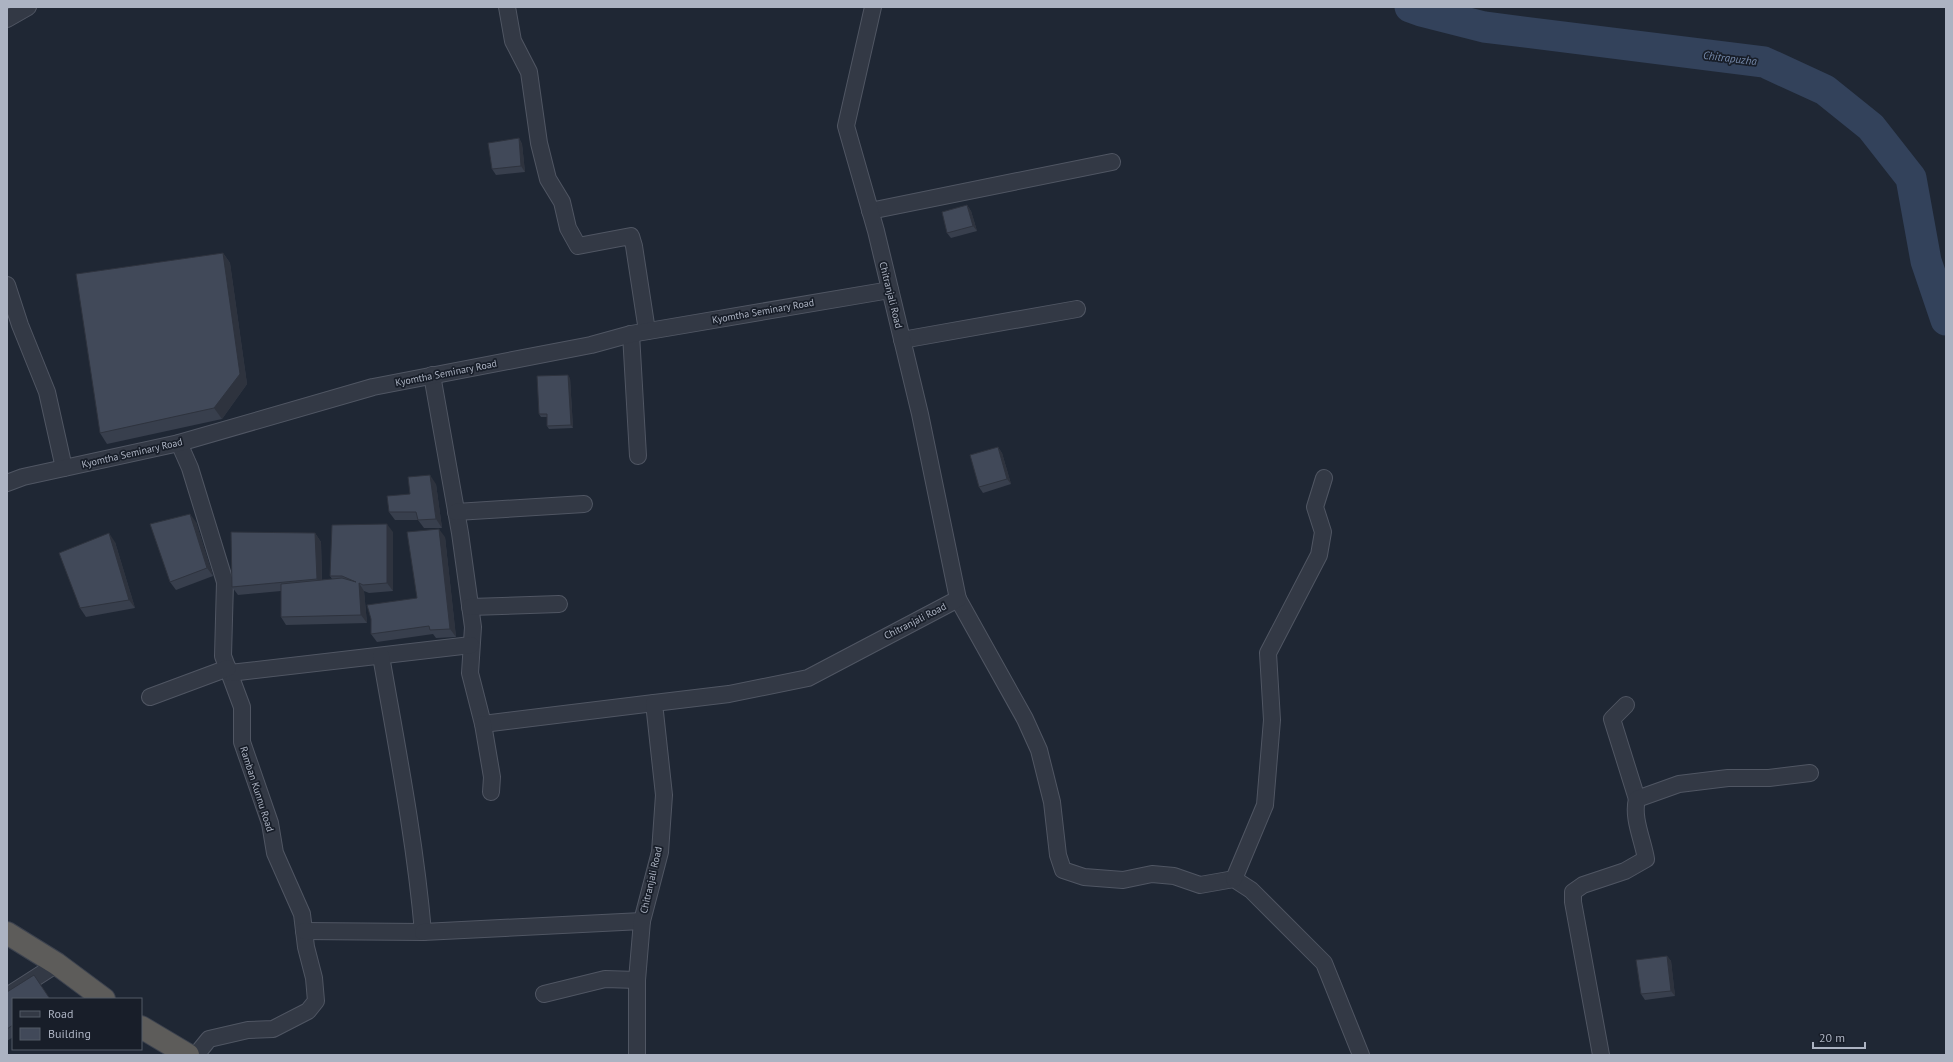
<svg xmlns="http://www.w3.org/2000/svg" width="1953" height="1062" font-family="'PT Sans',sans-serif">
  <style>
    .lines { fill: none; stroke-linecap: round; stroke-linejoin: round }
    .river { stroke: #33425b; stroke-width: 31 }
    .minor-casing { stroke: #505663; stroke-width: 18 }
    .trunk-casing { stroke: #3d434f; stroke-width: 24 }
    .minor { stroke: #333945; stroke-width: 16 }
    .trunk { stroke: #5d5c5a; stroke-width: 22 }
    .wall { fill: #383f4d }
    .shaded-wall { fill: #2e333e }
    .building { fill: #414959; stroke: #2e333e }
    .labels { text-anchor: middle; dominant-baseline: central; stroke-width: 3.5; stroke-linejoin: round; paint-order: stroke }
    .street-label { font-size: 10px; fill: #acb3c2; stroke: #181e29 }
    .water-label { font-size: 11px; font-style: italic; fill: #7589aa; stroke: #181e29 }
  </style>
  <rect width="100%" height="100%" fill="#1f2734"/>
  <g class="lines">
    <path class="river" d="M1410,7L1421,11L1484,27L1764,62L1825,90L1871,127L1911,178L1926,261L1946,320"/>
    <defs>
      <g id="minor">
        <path d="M507,7L513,41L529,72L539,143L548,179L562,202L568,228L578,246L631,236L634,246L647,331"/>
        <path d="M7,19L28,7"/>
        <path d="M870,211L1112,162"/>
        <path d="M7,285L20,325L47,392L64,468"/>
        <path d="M631,334L638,456"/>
        <path d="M902,340L1077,309"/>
        <path d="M432,375L460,533L473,627L470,673L483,724L654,703"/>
        <path d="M179,443L190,468L225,582L223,656L242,707V742L270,823L275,853L302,914L306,947L314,978L316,1001L308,1011L273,1029L248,1030L209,1039L196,1055"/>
        <path d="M7,483L23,477L179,443L373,387L591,345L631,334L890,290"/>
        <path d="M456,512L584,504"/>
        <path d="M958,599L1025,719L1039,750L1052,802L1058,855L1063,870L1084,877L1123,880L1152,874L1174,876L1200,885L1234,879L1251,890L1324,963L1361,1055"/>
        <path d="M470,607L559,604"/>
        <path d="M230,673L471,645"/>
        <path d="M150,697L228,668"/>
        <path d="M1626,705L1612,719L1637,799"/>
        <path d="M483,724L492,777L491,792"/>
        <path d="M1234,879L1265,805L1272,720L1268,653L1319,555L1323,532L1315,507L1324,478"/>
        <path d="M304,931L423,932C415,839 397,748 381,656"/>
        <path d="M423,932L642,921"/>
        <path d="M544,994L605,979L637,980"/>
        <path d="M7,996L57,964"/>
        <path d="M637,1055V980L642,921L660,852L664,795L654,703L729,694L808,678L958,599L920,414L876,231L846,126L873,7"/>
        <path d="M1601,1055L1573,902V892L1583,885L1625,871L1646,859C1643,840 1632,818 1637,799L1679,784L1728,778H1769L1810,773"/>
      </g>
      <g id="trunk">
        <path d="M7,933L57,964L104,999"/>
        <path d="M141,1027L188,1055"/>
      </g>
    </defs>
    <use href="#minor" class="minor-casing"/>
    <use href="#trunk" class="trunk-casing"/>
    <use href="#minor" class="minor"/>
    <use href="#trunk" class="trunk"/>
  </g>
  <g class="wall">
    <path d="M519,138L522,144L525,172L496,175L492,169Z"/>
    <path d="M967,205L971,211L977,231L951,238L947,233Z"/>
    <path d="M223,253L230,263L247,384L222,419L107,444L100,433Z"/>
    <path d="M570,378L573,428L549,429L547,426V417H541L539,414Z"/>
    <path d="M998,447L1002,453L1011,484L983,493L979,487Z"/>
    <path d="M436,484L442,528H424L418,520H395L389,512L410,494Z"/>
    <path d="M196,522L213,576L176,590L170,582Z"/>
    <path d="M393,532V591L369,593L364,591L367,623L286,625L281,617V591L238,595L232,587L315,533L321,542L322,580L332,579L330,576Z"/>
    <path d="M445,537L456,637L436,638L433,634L377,642L371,634L417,598Z"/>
    <path d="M115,542L135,608L86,617L80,608Z"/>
    <path d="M1667,956L1671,961L1675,996L1645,1000L1641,994Z"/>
    <path d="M7,992L13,999V1037L7,1041Z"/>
  </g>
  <g class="shaded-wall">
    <path d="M519,138L522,144L525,172L521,166Z"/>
    <path d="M967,205L971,211L977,231L973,226Z"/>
    <path d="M223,253L230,263L247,384L222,419L214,408Z"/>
    <path d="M568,375L570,378L573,428L571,425Z"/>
    <path d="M998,447L1002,453L1011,484L1007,479Z"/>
    <path d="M430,475L436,484L442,528L436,519Z"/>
    <path d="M190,514L196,522L213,576L207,568Z"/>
    <path d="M387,524L393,532V591L387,583Z"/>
    <path d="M439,529L445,537L456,637L450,629Z"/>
    <path d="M109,533L115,542L135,608L129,600Z"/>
    <path d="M315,533L321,542L322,587L317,579Z"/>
    <path d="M359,583L364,591L367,623L361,615Z"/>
    <path d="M1667,956L1671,961L1675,996L1671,991Z"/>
  </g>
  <g class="building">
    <path d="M519,138L521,166L492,169L488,143Z"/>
    <path d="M967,205L973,226L947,233L942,212Z"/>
    <path d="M223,253L240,374L214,408L100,433L76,274Z"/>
    <path d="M568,375L571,425L547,426V414H539L537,376Z"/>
    <path d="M998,447L1007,479L979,487L970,455Z"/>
    <path d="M430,475L436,519L418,520L416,512H389L387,496L410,494L408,477Z"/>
    <path d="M190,514L207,568L170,582L150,524Z"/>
    <path d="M387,524V583L363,585L359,583L361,615L281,617V584L342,578L356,582L342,576H330L332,525Z"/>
    <path d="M439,529L450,629L430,630L429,626L371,634V619L367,605L417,598L407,532Z"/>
    <path d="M231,532L315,533L317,579L232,587Z"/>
    <path d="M109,533L129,600L80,608L59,553Z"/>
    <path d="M1667,956L1671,991L1641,994L1636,960Z"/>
    <path d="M34,975L50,999H13V1025L7,1029V992Z"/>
  </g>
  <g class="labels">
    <g class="street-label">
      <text transform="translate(891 295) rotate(76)">Chitranjali Road</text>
      <text transform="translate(763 311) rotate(-10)">Kyomtha Seminary Road</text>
      <text transform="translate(446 373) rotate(-11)">Kyomtha Seminary Road</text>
      <text transform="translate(132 453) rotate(-13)">Kyomtha Seminary Road</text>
      <text transform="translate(915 621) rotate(-27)">Chitranjali Road</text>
      <text transform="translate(257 789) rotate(72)">Ramban Kunnu Road</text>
      <text transform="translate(651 880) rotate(-77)">Chitranjali Road</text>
    </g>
    <g class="water-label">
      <text transform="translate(1730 58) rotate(7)">Chitrapuzha</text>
    </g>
  </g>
  <rect width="1953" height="1062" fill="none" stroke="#acb3c2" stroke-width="16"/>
  <rect x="12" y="998" width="130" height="52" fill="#181e29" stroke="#535a66"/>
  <rect x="20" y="1011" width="20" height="6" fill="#333945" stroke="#535a66"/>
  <text x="48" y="1018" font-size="12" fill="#acb3c2">Road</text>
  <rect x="20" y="1028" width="20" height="12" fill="#414959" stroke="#535a66"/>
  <text x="48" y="1038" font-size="12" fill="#acb3c2">Building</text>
  <path d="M1813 1042v6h52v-6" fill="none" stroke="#acb3c2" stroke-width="2"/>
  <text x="1819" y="1042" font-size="12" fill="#acb3c2" stroke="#181e29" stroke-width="3" paint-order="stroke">20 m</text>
</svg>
